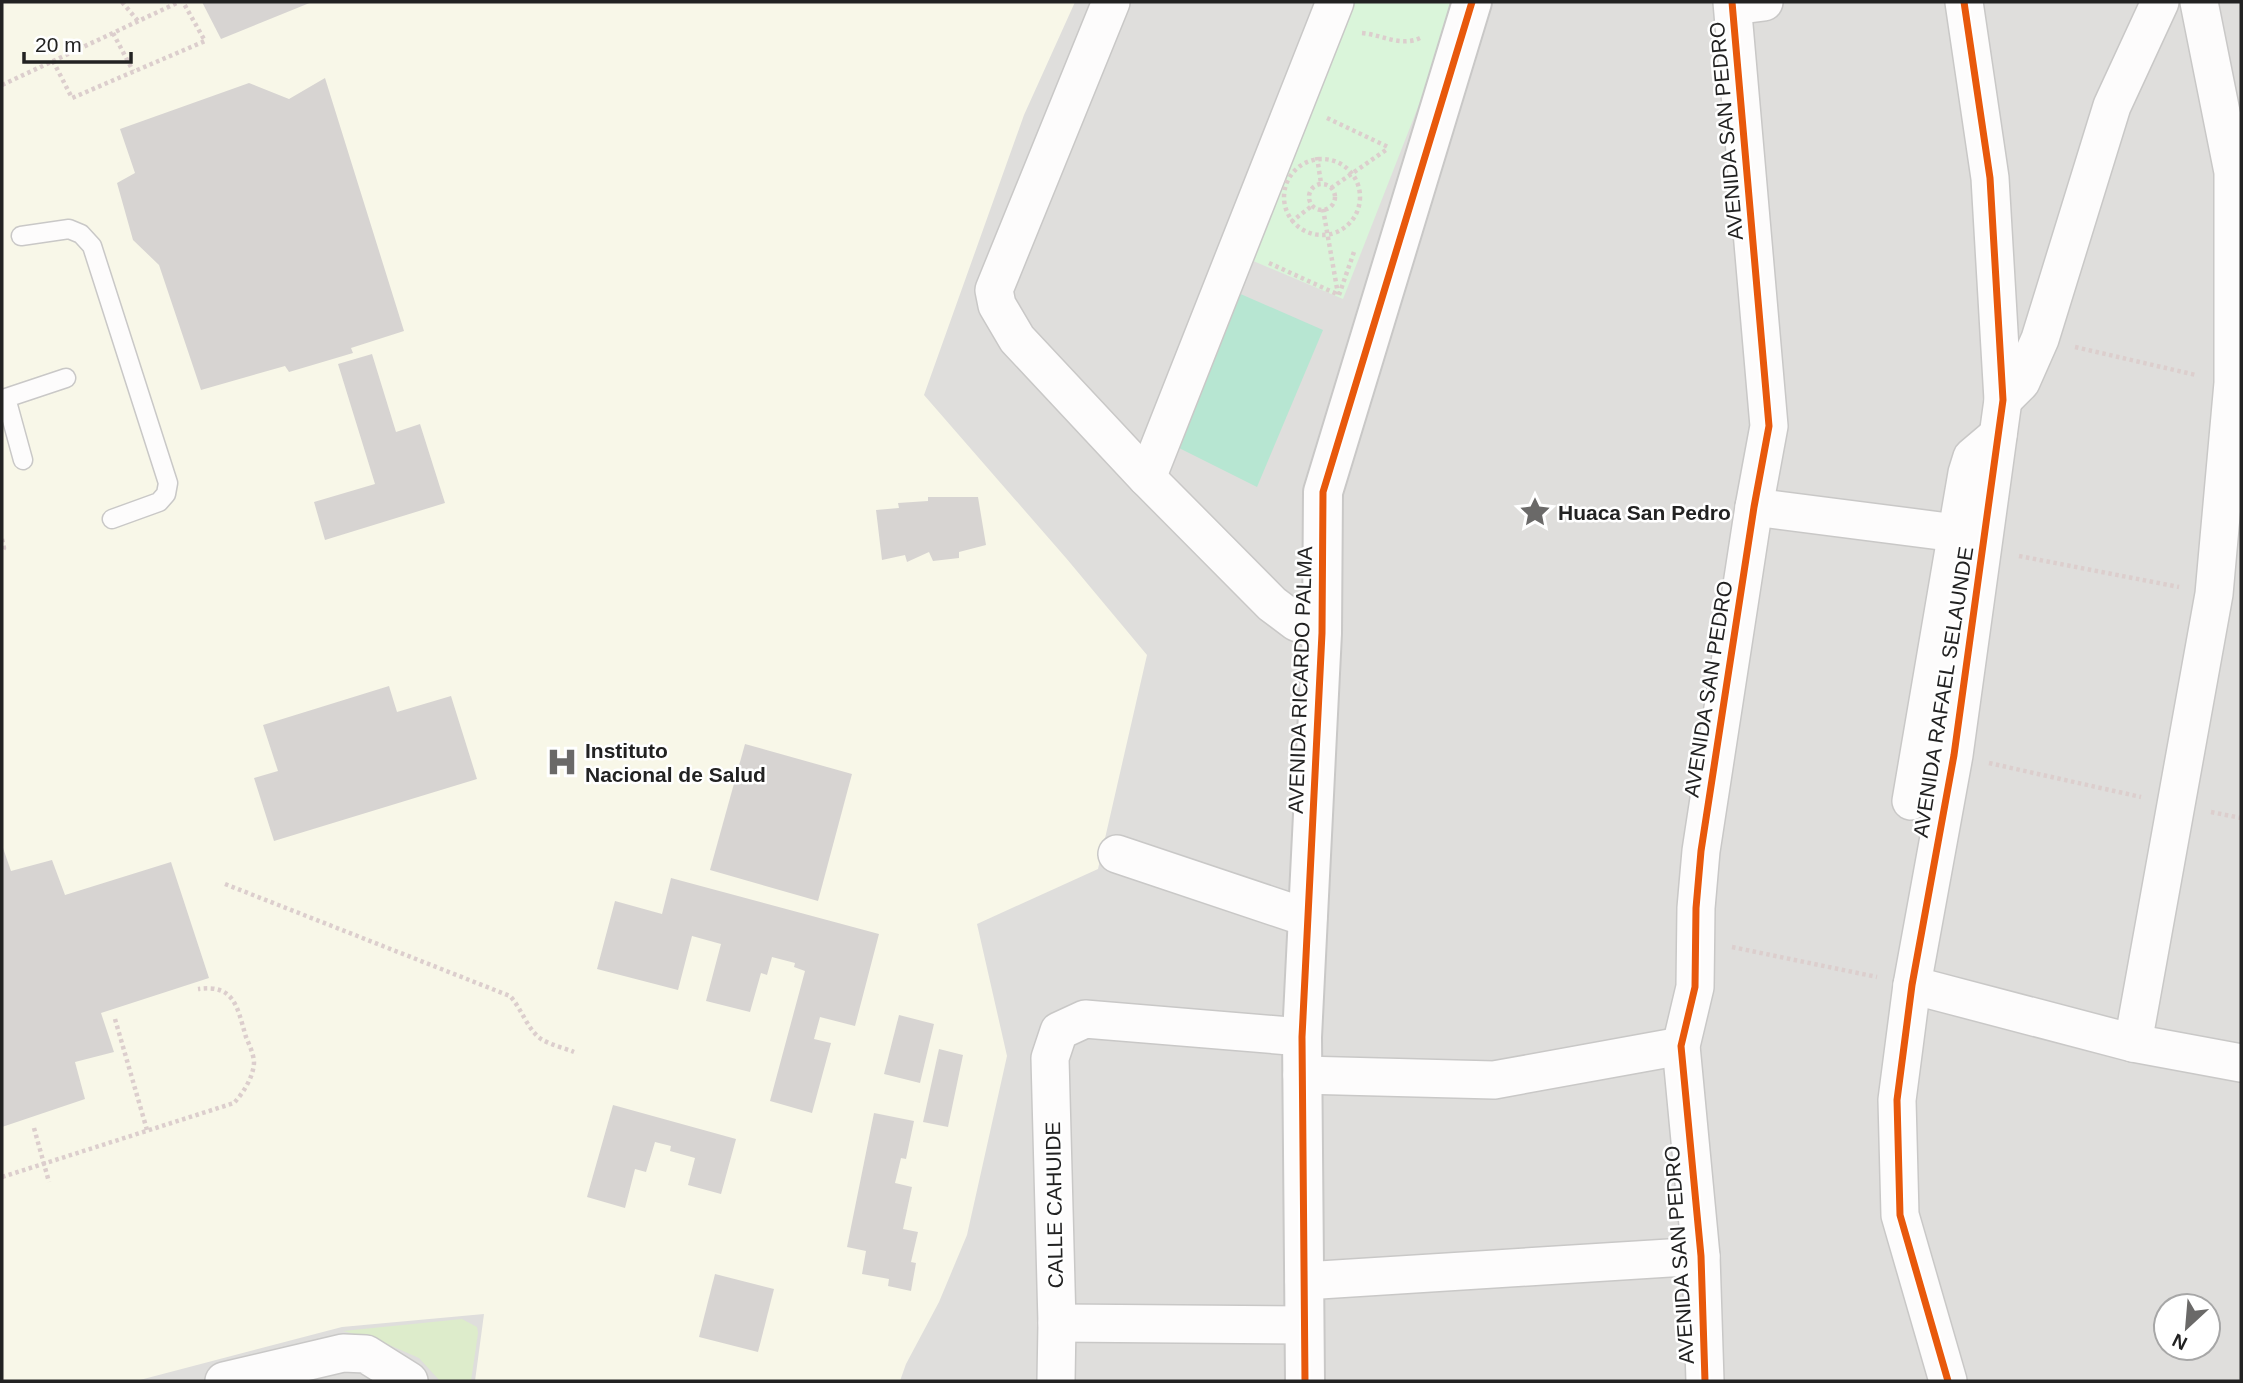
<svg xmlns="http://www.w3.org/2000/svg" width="2243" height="1383" font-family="Helvetica,sans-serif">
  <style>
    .residential { fill: #dfdedc; fill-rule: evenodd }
    .education { fill: #f8f7e8 }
    .grass { fill: #ddeccb }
    .park { fill: #daf5da }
    .pitch { fill: #b7e6d2 }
    .building { fill: #d7d4d2 }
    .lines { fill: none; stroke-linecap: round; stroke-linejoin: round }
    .service-casing { stroke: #c9c8c7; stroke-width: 21 }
    .minor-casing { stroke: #c9c8c7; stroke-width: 40 }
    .tertiary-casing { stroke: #c9c8c7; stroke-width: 42 }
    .path { stroke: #dccecd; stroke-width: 4.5; stroke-dasharray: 3.5 3.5; stroke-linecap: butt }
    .service { stroke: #fdfcfc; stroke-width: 18 }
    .minor { stroke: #fdfcfc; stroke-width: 37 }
    .tertiary { stroke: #fdfcfc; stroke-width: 38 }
    .cycleway-casing { stroke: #fff; stroke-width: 11 }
    .cycleway { stroke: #e8590c; stroke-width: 7 }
    .labels { text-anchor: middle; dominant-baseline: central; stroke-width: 5; stroke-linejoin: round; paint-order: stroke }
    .street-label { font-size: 21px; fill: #222; stroke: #fff }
    .poi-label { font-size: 21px; font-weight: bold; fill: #222; stroke: #fff; text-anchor: start }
  </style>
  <rect width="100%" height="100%" fill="#f0eeeb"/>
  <path class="residential" d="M2,2H2241V1381H2ZM2166,1306H2208V1348H2166Z"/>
  <path class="education" d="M2,2H1075L1024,115L924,395L1066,558L1147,655L1098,869L977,924L1007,1056L967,1235L939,1302L906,1364L900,1381H475L484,1314L342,1327L136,1381H2Z"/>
  <path class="grass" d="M462,1319L477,1327L478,1333L471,1381H440L419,1358L378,1340L343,1331Z"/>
  <path class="park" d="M1344,2H1459L1343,299L1244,257Z"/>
  <path class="pitch" d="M1236,292L1323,330L1257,487L1173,445Z"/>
  <g class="building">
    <path d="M202,2H312L221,39Z"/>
    <path d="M325,78L404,331L351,348L353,353L289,372L285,366L201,390L159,265L133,240L117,183L135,173L120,129L249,83L289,99Z"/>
    <path d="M372,354L396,432L420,424L445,503L325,540L314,502L375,484L338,364Z"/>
    <path d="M928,497H978L986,545L959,552V558L933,561L929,552L907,562L905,555L882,560L876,510L899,508L898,503L928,501Z"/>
    <path d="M389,686L397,712L451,696L477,779L274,841L254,778L278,771L263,725Z"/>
    <path d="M745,744L852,774L818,901L710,870Z"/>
    <path d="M2,845L11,871L52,860L65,895L171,862L209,978L101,1013L114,1052L75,1062L85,1099L2,1127Z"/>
    <path d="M671,878L879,934L855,1026L820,1017L814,1039L831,1043L812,1113L770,1101L805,971L794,967L795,963L772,957L767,975L761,973L750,1012L706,1001L721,944L692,936L678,990L597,969L615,901L662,914Z"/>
    <path d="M899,1015L934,1024L920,1083L884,1074Z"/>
    <path d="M939,1049L963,1055L948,1127L923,1122Z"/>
    <path d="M613,1105L736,1139L721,1194L688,1185L695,1158L670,1151L671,1146L655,1142L646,1172L635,1169L625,1208L587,1197Z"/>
    <path d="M874,1113L914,1121L906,1159L901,1158L895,1183L912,1187L903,1229L918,1232L911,1262L916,1263L911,1291L888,1286L889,1279L862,1274L866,1251L847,1247Z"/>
    <path d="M715,1274L774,1289L758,1352L699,1337Z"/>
  </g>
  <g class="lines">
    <defs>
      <g id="service">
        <path d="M21,236L69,229L81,234L92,246L168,483L166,494L159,502L112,519"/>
        <path d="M23,460L6,398L66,378"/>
      </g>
      <g id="minor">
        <path d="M1111,2L994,290L997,305L1017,339L1147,478L1272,604L1296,622L1322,633"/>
        <path d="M1733,6L1764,2"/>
        <path d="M2003,400L2021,382L2040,339L2112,106L2160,2"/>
        <path d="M1147,478L1335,2"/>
        <path d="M1754,507L1956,533"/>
        <path d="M1911,801L1967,473L1972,457L1998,435"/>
        <path d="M1117,854L1308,918"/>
        <path d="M1912,985L2133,1043L2241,1063"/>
        <path d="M2133,1043L2214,594L2233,383V172L2199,2"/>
        <path d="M1302,1075L1494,1080L1681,1046"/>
        <path d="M1304,1281L1701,1256"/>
        <path d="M1057,1323L1304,1325"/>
        <path d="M224,1381L343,1353L366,1354L409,1381"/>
        <path d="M1056,1381L1057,1323L1050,1058L1059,1031L1085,1019L1302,1037"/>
        <path d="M1705,1381L1701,1256L1681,1046L1695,987L1696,908L1701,851L1754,507L1769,426L1732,2"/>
        <path d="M1948,1381L1900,1215L1897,1100L1912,985L1954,755L2003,400L1990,178L1964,2"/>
      </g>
      <path id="tertiary" d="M1305,1381L1302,1037L1322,633L1323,492L1472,2"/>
    </defs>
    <use href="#service" class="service-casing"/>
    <use href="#minor" class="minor-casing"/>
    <use href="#tertiary" class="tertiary-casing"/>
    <g class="path">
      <path d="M122,2L138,21"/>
      <path d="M113,33L133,71"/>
      <path d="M1362,33C1383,35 1400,47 1420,38"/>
      <path d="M53,61L72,98L205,41L183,2"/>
      <path d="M2,85L179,2"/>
      <path d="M1327,118L1388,147"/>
      <path d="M1317,157L1321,183"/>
      <circle cx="1322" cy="197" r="38"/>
      <circle cx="1322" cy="197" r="13"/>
      <path d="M1331,188L1386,150"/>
      <path d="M1323,209L1338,294"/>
      <path d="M1291,222L1313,205"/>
      <path d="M1269,263L1339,295"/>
      <path d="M1339,295L1355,249"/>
      <path d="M2075,347L2196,375"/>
      <path d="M2,539L4,548L2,552"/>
      <path d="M2019,556L2179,587"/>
      <path d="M1989,763L2141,797"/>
      <path d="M2211,812L2241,818"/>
      <path d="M225,884L510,996C522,1009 527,1029 541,1039C551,1045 564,1048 574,1052"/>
      <path d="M1732,947L1877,977"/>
      <path d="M115,1019L147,1130"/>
      <path d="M34,1128L49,1182"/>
      <path d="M2,1177L234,1103C243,1093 253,1078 254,1063C254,1055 249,1044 246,1037C237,1007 235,984 198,989"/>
    </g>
    <use href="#service" class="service"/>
    <use href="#minor" class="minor"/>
    <use href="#tertiary" class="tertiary"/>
    <defs>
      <g id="cycleway">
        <path d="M1305,1381L1302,1037L1322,633L1323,492L1472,2"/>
        <path d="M1705,1381L1701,1256L1681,1046L1695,987L1696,908L1701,851L1754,507L1769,426L1732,2"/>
        <path d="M1948,1381L1900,1215L1897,1100L1912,985L1954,755L2003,400L1990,178L1964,2"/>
      </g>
    </defs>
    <use href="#cycleway" class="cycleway-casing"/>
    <use href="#cycleway" class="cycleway"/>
  </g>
  <defs>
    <symbol id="sight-bare" viewBox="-9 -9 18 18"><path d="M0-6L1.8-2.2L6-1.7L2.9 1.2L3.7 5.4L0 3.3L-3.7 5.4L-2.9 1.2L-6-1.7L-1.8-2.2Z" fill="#6a6968" stroke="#fff" stroke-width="2.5" paint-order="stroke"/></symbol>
    <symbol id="hospital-bare" viewBox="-9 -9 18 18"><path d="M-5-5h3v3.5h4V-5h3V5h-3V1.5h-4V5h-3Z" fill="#6a6968" stroke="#fff" stroke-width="2.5" paint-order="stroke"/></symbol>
  </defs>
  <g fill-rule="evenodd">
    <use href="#sight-bare" x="1513" y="490" width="44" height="44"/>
    <use href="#hospital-bare" x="540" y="740" width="44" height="44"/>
  </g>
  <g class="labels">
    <g class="street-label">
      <text transform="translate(1726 131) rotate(-95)">AVENIDA SAN PEDRO</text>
      <text transform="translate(1300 680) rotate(-88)">AVENIDA RICARDO PALMA</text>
      <text transform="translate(1708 689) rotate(-81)">AVENIDA SAN PEDRO</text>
      <text transform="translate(1943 692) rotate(-81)">AVENIDA RAFAEL SELAUNDE</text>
      <text transform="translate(1054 1205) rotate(-91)">CALLE CAHUIDE</text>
      <text transform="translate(1679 1255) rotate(-94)">AVENIDA SAN PEDRO</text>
    </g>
    <g class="poi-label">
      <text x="1558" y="512">Huaca San Pedro</text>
      <text x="585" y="750">Instituto<tspan x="585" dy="24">Nacional de Salud</tspan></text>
    </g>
  </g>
  <rect width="2243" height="1383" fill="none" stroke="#222222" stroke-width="7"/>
  <g transform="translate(2187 1327) rotate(206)"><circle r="33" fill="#ffffff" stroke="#a7a7a7" stroke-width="2"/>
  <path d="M0-5L12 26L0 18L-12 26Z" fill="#6a6968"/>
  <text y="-10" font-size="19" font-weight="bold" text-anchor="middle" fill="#222222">N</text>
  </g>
  <path d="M24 52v10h107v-10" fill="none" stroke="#222222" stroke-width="3.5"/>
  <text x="35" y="52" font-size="21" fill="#222222" stroke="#ffffff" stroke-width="5" paint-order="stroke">20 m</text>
</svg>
